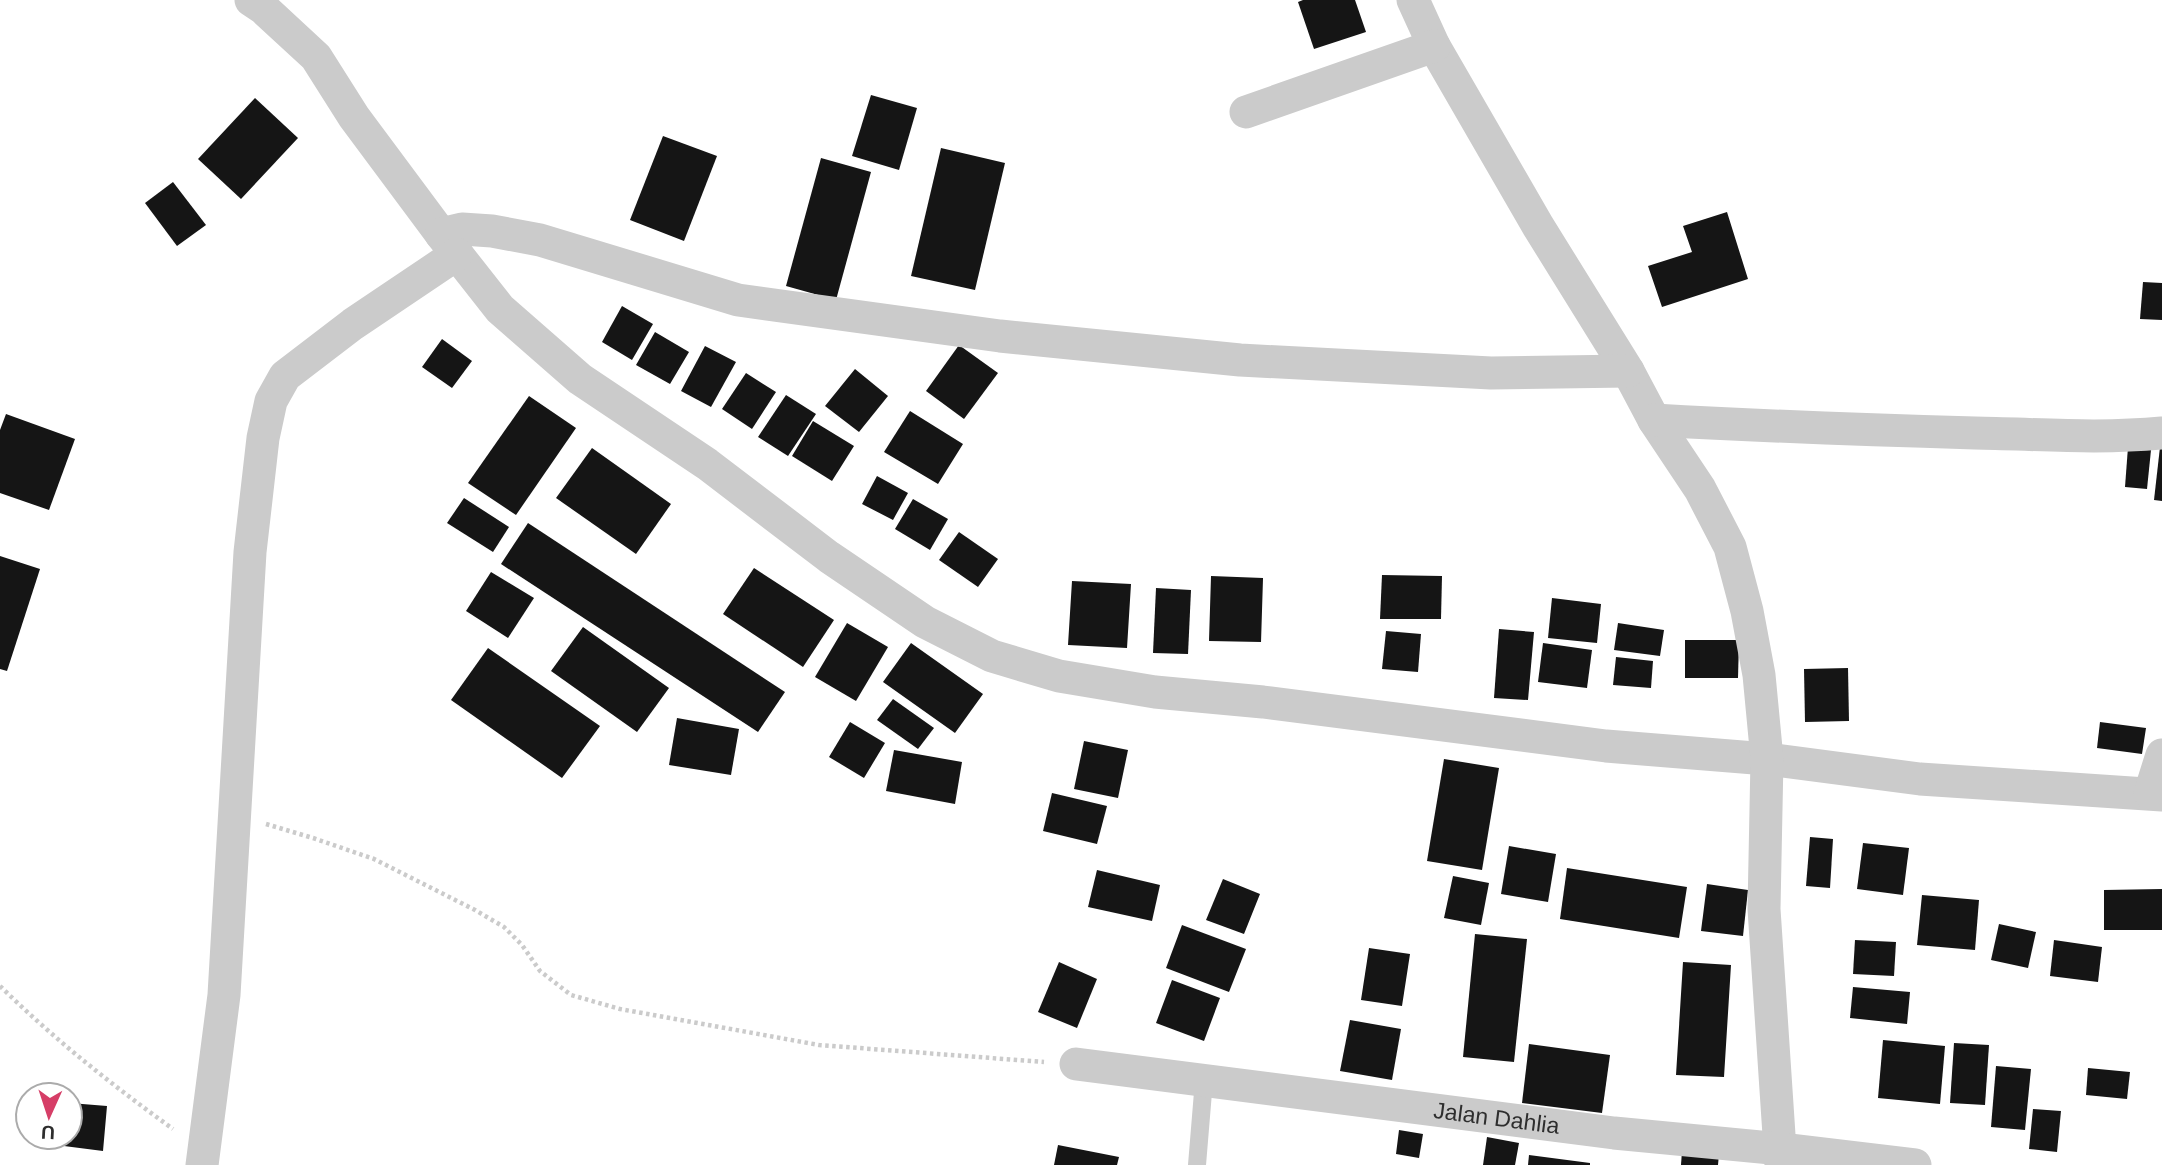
<svg xmlns="http://www.w3.org/2000/svg" width="2162" height="1165" font-family="Helvetica,sans-serif">
  <style>
    .building { fill: #151515 }
    .lines { fill: none; stroke-linecap: round; stroke-linejoin: round }
    .path { stroke: #cbcbcb; stroke-width: 4.5; stroke-dasharray: 3.5 3.5; stroke-linecap: butt }
    .lane { stroke: #cbcbcb; stroke-width: 18 }
    .street { stroke: #cbcbcb; stroke-width: 33 }
    .labels { text-anchor: middle; dominant-baseline: central; stroke-width: 7; stroke-linejoin: round; paint-order: stroke }
    .street-label { font-size: 23px; fill: #2e2e2e; stroke: #fff }
  </style>
  <rect width="100%" height="100%" fill="#fff"/>
  <g class="building">
    <path d="M1303,0H1355L1366,32L1314,49L1298,2Z"/>
    <path d="M871,95L917,108L899,170L852,156Z"/>
    <path d="M255,98L298,138L241,199L198,159Z"/>
    <path d="M663,136L717,156L684,241L630,220Z"/>
    <path d="M941,148L1005,163L975,290L911,276Z"/>
    <path d="M821,158L871,172L836,300L786,286Z"/>
    <path d="M173,182L206,225L177,246L145,203Z"/>
    <path d="M1727,212L1748,279L1662,307L1648,266L1692,252L1683,226Z"/>
    <path d="M2143,282L2162,283V320L2140,319Z"/>
    <path d="M622,306L653,324L632,360L602,342Z"/>
    <path d="M655,332L689,352L670,384L636,365Z"/>
    <path d="M442,339L472,361L452,388L422,367Z"/>
    <path d="M959,345L998,373L964,419L926,391Z"/>
    <path d="M705,346L736,362L711,407L681,391Z"/>
    <path d="M855,369L888,396L859,432L825,406Z"/>
    <path d="M746,373L776,392L752,429L722,409Z"/>
    <path d="M786,395L816,414L788,456L758,437Z"/>
    <path d="M529,396L576,428L516,515L468,483Z"/>
    <path d="M910,411L963,444L938,484L884,452Z"/>
    <path d="M6,414L75,439L49,510L0,493V430Z"/>
    <path d="M813,421L854,446L832,481L792,456Z"/>
    <path d="M2128,447L2151,450L2147,489L2125,487Z"/>
    <path d="M2160,447H2162V501L2154,500Z"/>
    <path d="M592,448L671,504L636,554L556,498Z"/>
    <path d="M877,476L908,493L893,520L862,504Z"/>
    <path d="M464,498L509,527L493,552L447,523Z"/>
    <path d="M913,499L948,519L930,550L895,529Z"/>
    <path d="M528,523L785,692L758,732L501,564Z"/>
    <path d="M959,532L998,559L978,587L939,560Z"/>
    <path d="M0,556L40,569L7,671L0,669Z"/>
    <path d="M754,568L834,620L803,667L723,614Z"/>
    <path d="M491,572L534,598L508,638L466,611Z"/>
    <path d="M1382,575L1442,576L1441,619H1380Z"/>
    <path d="M1211,576L1263,578L1261,642L1209,641Z"/>
    <path d="M1072,581L1131,584L1127,648L1068,645Z"/>
    <path d="M1156,588L1191,590L1188,654L1153,653Z"/>
    <path d="M1552,598L1601,604L1597,643L1548,638Z"/>
    <path d="M847,623L888,647L856,701L815,677Z"/>
    <path d="M1618,623L1664,630L1660,656L1614,650Z"/>
    <path d="M583,627L669,688L637,732L551,671Z"/>
    <path d="M1499,629L1534,632L1528,700L1494,698Z"/>
    <path d="M1386,631L1421,634L1418,672L1382,669Z"/>
    <path d="M1685,640H1739L1738,678H1685Z"/>
    <path d="M911,643L983,694L955,733L883,682Z"/>
    <path d="M1543,643L1592,650L1587,688L1538,682Z"/>
    <path d="M488,648L600,726L562,778L451,700Z"/>
    <path d="M1616,657L1653,661L1651,688L1613,685Z"/>
    <path d="M1848,668L1849,721L1805,722L1804,669Z"/>
    <path d="M893,699L934,728L918,749L877,720Z"/>
    <path d="M677,718L739,729L731,775L669,765Z"/>
    <path d="M850,722L885,743L864,778L829,757Z"/>
    <path d="M2100,722L2146,728L2142,754L2097,748Z"/>
    <path d="M1084,741L1128,750L1118,798L1074,789Z"/>
    <path d="M894,750L962,762L955,804L886,791Z"/>
    <path d="M1444,759L1499,768L1482,870L1427,861Z"/>
    <path d="M1052,793L1107,806L1097,844L1043,831Z"/>
    <path d="M1810,837L1833,839L1830,888L1806,886Z"/>
    <path d="M1863,843L1909,848L1903,895L1857,889Z"/>
    <path d="M1509,846L1556,854L1548,902L1501,894Z"/>
    <path d="M1567,868L1687,887L1679,938L1560,919Z"/>
    <path d="M1097,870L1160,885L1152,921L1088,907Z"/>
    <path d="M1453,876L1489,883L1481,925L1444,918Z"/>
    <path d="M1223,879L1260,894L1244,934L1206,920Z"/>
    <path d="M1707,884L1748,890L1743,936L1701,931Z"/>
    <path d="M2162,889V930H2104V890Z"/>
    <path d="M1922,895L1979,900L1975,950L1917,945Z"/>
    <path d="M1999,924L2036,932L2028,968L1991,960Z"/>
    <path d="M1182,925L1246,949L1229,992L1166,968Z"/>
    <path d="M1475,934L1527,939L1514,1062L1463,1057Z"/>
    <path d="M1855,940L1896,942L1894,976L1853,974Z"/>
    <path d="M2054,940L2102,947L2098,982L2050,976Z"/>
    <path d="M1369,948L1410,954L1402,1006L1361,1000Z"/>
    <path d="M1059,962L1097,979L1077,1028L1038,1012Z"/>
    <path d="M1683,962L1731,965L1724,1077L1676,1075Z"/>
    <path d="M1172,980L1220,998L1204,1041L1156,1023Z"/>
    <path d="M1853,987L1910,992L1907,1024L1850,1018Z"/>
    <path d="M1350,1020L1401,1029L1392,1080L1340,1071Z"/>
    <path d="M1883,1040L1945,1046L1940,1104L1878,1098Z"/>
    <path d="M1954,1043L1989,1045L1985,1105L1950,1103Z"/>
    <path d="M1529,1044L1610,1055L1602,1113L1522,1103Z"/>
    <path d="M1996,1066L2031,1069L2025,1130L1991,1127Z"/>
    <path d="M2088,1068L2130,1072L2127,1099L2086,1095Z"/>
    <path d="M70,1103L107,1106L103,1151L64,1146L65,1137H70Z"/>
    <path d="M2033,1109L2061,1111L2057,1152L2029,1149Z"/>
    <path d="M1399,1130L1423,1134L1419,1158L1396,1154Z"/>
    <path d="M1487,1137L1519,1143L1515,1165H1483Z"/>
    <path d="M1058,1145L1119,1157L1117,1165H1054Z"/>
    <path d="M1682,1151L1719,1154L1718,1165H1681Z"/>
    <path d="M1529,1155L1590,1163V1165H1528Z"/>
  </g>
  <g class="lines">
    <g class="path">
      <path d="M266,824L313,838L374,859L475,910L504,927L522,945L540,971L571,995L620,1009L819,1045L1044,1062"/>
      <path d="M0,986C54,1039 112,1085 173,1129"/>
    </g>
    <path class="lane" d="M1197,1165L1204,1080"/>
    <g class="street">
      <path d="M251,0L263,8L316,57L354,117L441,234L500,309L580,379L707,464L829,557L925,622L992,656L1059,676L1155,692L1263,702L1606,746L1767,759L1920,779L2162,795"/>
      <path d="M1413,0L1434,46L1538,226L1628,371L1654,420L1700,489L1730,547L1747,611L1759,675L1767,759L1764,909L1781,1165"/>
      <path d="M1246,112L1434,46"/>
      <path d="M441,234L462,229L492,231L540,240L738,300L1000,336L1240,360L1491,373L1628,371"/>
      <path d="M1654,420C1761,426 1868,430 1975,433C2037,434 2100,439 2162,433"/>
      <path d="M2150,793L2162,755"/>
      <path id="s1" d="M1076,1064L1614,1133L1781,1149L1915,1165"/>
      <path d="M202,1165L224,995L250,552L263,438L271,401L285,376L353,324L457,254"/>
    </g>
  </g>
  <g class="labels">
    <g class="street-label">
      <text stroke="none"><textPath href="#s1" startOffset="424">Jalan Dahlia</textPath></text>
    </g>
  </g>
  <g transform="translate(49 1116) rotate(183)"><circle r="33" fill="#ffffff" stroke="#ababab" stroke-width="2"/>
  <path d="M0-5L12 26L0 18L-12 26Z" fill="#d63e67"/>
  <text y="-10" font-size="19" font-weight="bold" text-anchor="middle" fill="#2e2e2e">U</text>
  </g>
</svg>
